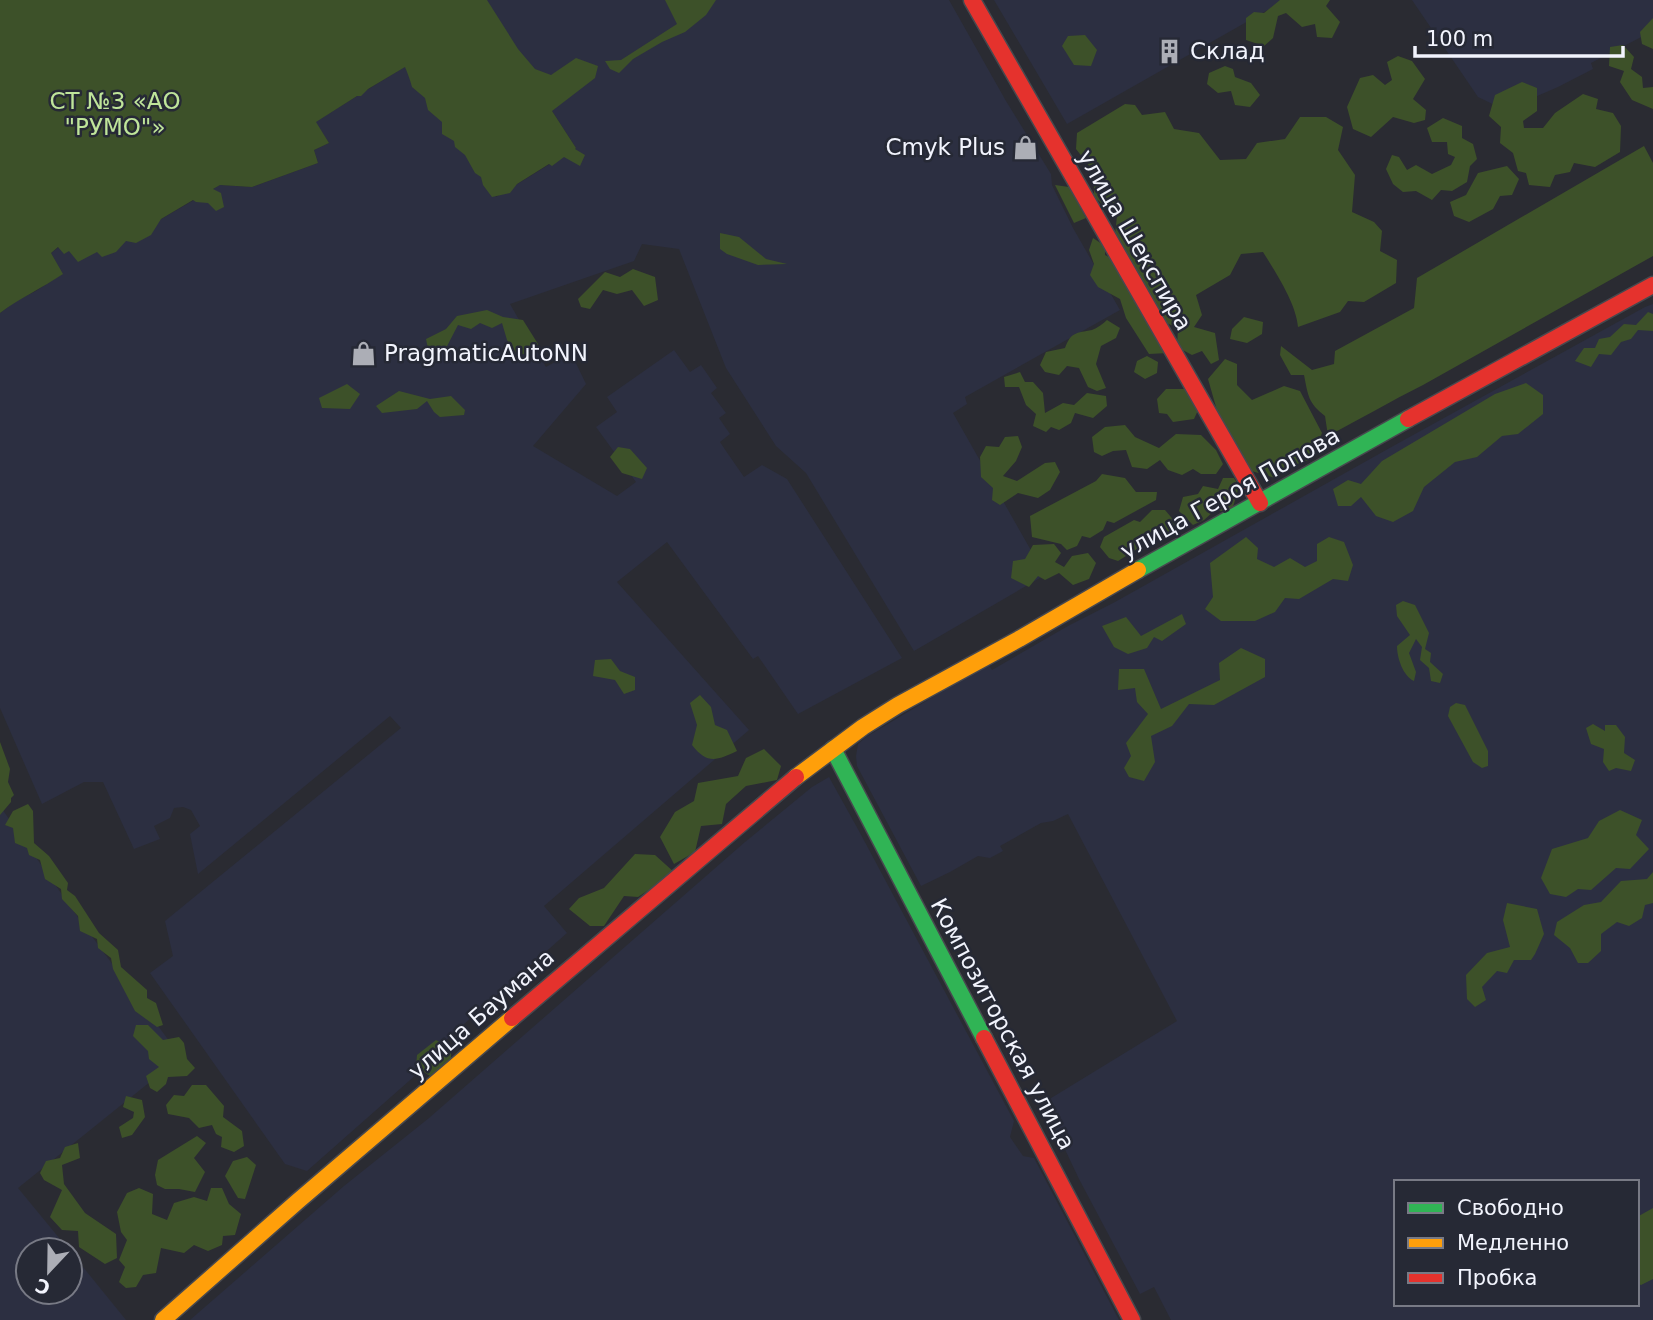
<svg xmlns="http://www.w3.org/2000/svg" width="1653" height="1320" font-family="'DejaVu Sans',sans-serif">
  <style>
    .built { fill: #2c2f41; fill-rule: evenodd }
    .green { fill: #3d5129 }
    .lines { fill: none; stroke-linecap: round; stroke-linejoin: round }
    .fast-casing { stroke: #47484e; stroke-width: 19 }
    .slow-casing { stroke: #47484e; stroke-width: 19 }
    .jam-casing { stroke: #47484e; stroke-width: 19 }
    .fast { stroke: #30b455; stroke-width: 16 }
    .slow { stroke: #ff9f0a; stroke-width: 16 }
    .jam { stroke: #e5322d; stroke-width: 16 }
    .labels { text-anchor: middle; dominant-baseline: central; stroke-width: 5; stroke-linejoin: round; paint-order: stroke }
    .poi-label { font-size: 23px; fill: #f2f4fd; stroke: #262935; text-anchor: start }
    .park-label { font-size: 23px; fill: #bfe59a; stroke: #262935 }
    .street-label { font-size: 23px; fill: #f2f4fd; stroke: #262935 }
  </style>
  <rect width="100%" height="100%" fill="#2a2b32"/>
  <g class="built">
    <path d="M480,0H949L1006,101L1051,174L1052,185L1073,228L1120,310L965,397L967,404L953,413L1045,575L914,651L806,473L776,446L726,368L679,249L642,244L634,261L510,304L546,367L571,353L586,384L533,446L617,496L636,482L596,427L617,412L607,397L674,350L690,372L701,365L717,388L711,393L726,413L719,418L730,434L720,442L726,451L744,477L762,465L787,479L902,658L798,714L758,656L753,659L667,542L617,582L749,730L544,906L567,933L446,1040L443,1051L307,1171L285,1164L150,973L173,956L165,921L401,728L390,716L198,874L190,834L200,826L191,810L183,807L174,808L170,818L154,826L160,839L134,849L103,782H84L42,804L0,708V313L16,301L36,291L62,274L51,253L59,247L68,250H100L118,244L220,185L252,187L318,163L314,150L329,143L315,122L406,66L496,197L576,148Z"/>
    <path d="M994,0H1285L1067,124Z"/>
    <path d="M1412,0H1653V31L1591,63L1593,69L1558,87L1505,110L1478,97Z"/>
    <path d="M1653,304V1320H1171L1154,1287L1140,1294L1079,1179L1043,1103L1177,1021L1068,814L1053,821L1041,823L1000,846L1003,851L990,858L978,856L950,872L921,886L857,766L856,756L858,744L866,737L988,664L992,670L1068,626L1115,602L1395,445L1645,307ZM1396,1182H1637V1304H1396Z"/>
    <path d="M829,777L859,831L1014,1121L1010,1137L1023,1156L1034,1158L1119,1320H190L344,1186L429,1118L745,842L812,787Z"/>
    <path d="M2,809L82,923L181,1057L18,1188L69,1250H28V1292H70V1251L126,1320H0V811Z"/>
  </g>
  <g class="green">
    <path d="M0,0H487L518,49L535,69L551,75L576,58L598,66L595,78L552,111L576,148L575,149L585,155L580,166L564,157L552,166L549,164L517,184L510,193L492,197L483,185L481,177L475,173L465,155L455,147L454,141L442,134V122L428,110L425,98L412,87C410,79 407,72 405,67L368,89L361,96H357L316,122L329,143L314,150L318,163L252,187L220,185L213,189L221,193L224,207L216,211L208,203L196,202L193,200L161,219L151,235L136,243L126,241L116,252L102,257L97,252L78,262L69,251L64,254L58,247L51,253L63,274C42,288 20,298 0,313Z"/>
    <path d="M665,0H716L706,15L685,32L662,42L633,59L619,73L610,69L605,61L621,60L677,24Z"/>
    <path d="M1280,0H1330L1326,6L1340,22L1332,38L1317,37L1315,24L1302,27L1286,13L1278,16L1273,38L1264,46L1246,40V18L1254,12L1264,13Z"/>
    <path d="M1653,18V49L1642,44L1640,32Z"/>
    <path d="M1085,35L1097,50L1091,66L1074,65L1062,46L1068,36Z"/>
    <path d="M1623,45L1634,57L1631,69L1642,77L1643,88L1653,87V109L1632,100L1620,82L1624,71L1609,66L1610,47Z"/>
    <path d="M1398,56L1412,61L1425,79L1413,99L1426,110L1425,120L1414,123L1393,117L1371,137L1353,129L1347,107L1360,78L1373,75L1385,85L1392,80L1387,62Z"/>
    <path d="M1225,66L1233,69L1235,77L1251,83L1260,95L1250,107L1235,105L1231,91L1218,93L1207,84L1209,73Z"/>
    <path d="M1522,82L1537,88V111L1523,121L1524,128H1543L1555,113L1583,94L1598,99L1596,109L1613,113L1621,126L1620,152L1595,167L1574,163L1570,172L1555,175L1550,187L1529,185L1526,173L1518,171L1513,153L1500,143L1501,127L1489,116L1495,95Z"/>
    <path d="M1125,104L1135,105L1142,115L1165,112L1174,129L1199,133L1220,160L1246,159L1257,143L1285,139L1300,117H1326L1343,127L1338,150L1355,175L1352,212L1374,222L1382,231L1380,251L1397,260L1396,283L1364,302L1348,301L1340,312L1298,327C1296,303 1276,273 1263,252L1241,254L1230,275L1196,295L1202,315L1194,327L1215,333L1219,360L1211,364L1202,351L1192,355L1177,347L1178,328L1164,322L1115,235L1117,216L1094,197V172L1076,149L1077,133Z"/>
    <path d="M1443,118L1462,126V138L1473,144L1477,159L1470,166L1467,182L1452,191L1441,190L1432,200L1416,191L1403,192L1393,184L1386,169L1392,155L1399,157L1407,170L1416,165L1432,174L1451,165L1455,157L1448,154L1447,142H1432L1427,128Z"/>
    <path d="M1644,146L1653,163V256L1423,385C1391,401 1360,419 1328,436L1325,416C1308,403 1308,395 1304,375H1291L1280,355L1281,346L1312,370L1334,364L1335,351L1414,308L1417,278Z"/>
    <path d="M1507,166L1519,179L1512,195L1500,196L1493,209L1469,222L1454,216L1450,202L1466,195L1478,173Z"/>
    <path d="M1055,185L1069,187L1086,218L1074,223Z"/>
    <path d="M720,233L739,237L766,259L787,264L758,265L727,254L720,249Z"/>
    <path d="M1093,238L1105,246V255L1122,264L1168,353L1149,354L1126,318L1120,299L1098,287L1090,275L1094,264L1089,250Z"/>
    <path d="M633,269L655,277L658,300L644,306L632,290L617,294L603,290L590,309L581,307L578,299L605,272L620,277Z"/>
    <path d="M487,310L503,317L523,320L538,344L532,353L517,355L507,340L502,323L492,328L480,323L471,329L458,325L445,350L428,349L426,339L446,329L457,316Z"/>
    <path d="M1648,312L1653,314V331L1638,330L1631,339L1621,342L1611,355L1599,354L1591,367L1575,361L1584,348H1595L1599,339L1610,337L1624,324L1636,325Z"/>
    <path d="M1244,317L1263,322L1262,334L1247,343L1230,339L1232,329Z"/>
    <path d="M1107,320L1120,328L1116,338L1101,346L1096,364L1106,388L1097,391L1088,387L1079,368L1067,366L1059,375L1045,372L1040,365L1046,352L1065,348C1071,332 1076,333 1092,330C1097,328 1103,324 1107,320Z"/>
    <path d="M1147,356L1158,362L1157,373L1145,379L1134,372L1137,361Z"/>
    <path d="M1225,359L1237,364V385L1252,400L1284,386L1300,391L1322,433L1309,460L1285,468L1275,478L1248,470L1218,414L1208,379Z"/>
    <path d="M1020,372L1025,382H1033L1043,393L1045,413L1063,403L1074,405L1087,393L1106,396L1107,406L1093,418L1075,413L1071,423L1059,430L1051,427L1046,432L1033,426L1036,414L1026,405L1019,387H1005L1004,377Z"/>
    <path d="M1526,383L1543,395V414L1518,434L1502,436L1477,457L1455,462L1424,487L1413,511L1393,522L1376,516L1361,497L1351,506H1338L1333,489L1348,480L1361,484L1382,461L1495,394Z"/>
    <path d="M347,384L360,394L350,409L322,408L319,398Z"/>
    <path d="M1166,389H1186L1200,406L1194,419L1173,422L1167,414L1159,413L1157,399Z"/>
    <path d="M399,391L430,399L451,396L465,410L464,415L440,417L434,412L427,401L417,409L382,413L376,406Z"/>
    <path d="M1125,425L1135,437L1159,448L1176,434L1201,435L1216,450L1223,464L1216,474H1201L1193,469L1182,475L1168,470L1160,460L1147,469L1132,467L1126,450L1113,451L1102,456L1094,452L1092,437L1105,427Z"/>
    <path d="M1018,436L1022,447L1016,461L1003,476L1017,481L1045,463L1055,462L1060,472L1050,490L1038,498L1018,493L1000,505L992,500L993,488L981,477L980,457L986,446L999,447L1005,437Z"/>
    <path d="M618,447L630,449L647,468L642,479L622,473L610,457Z"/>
    <path d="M1102,474L1125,478L1136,492H1157L1156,500L1114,523L1107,521L1103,530L1090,538L1082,536L1077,546L1067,550L1061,544L1032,537L1030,516L1096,481Z"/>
    <path d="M1223,478H1234L1239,486L1233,507L1225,511H1214L1204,520L1193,525L1179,511L1183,497L1198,494L1203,486L1218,489Z"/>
    <path d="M1152,510H1165L1176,523L1170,536L1161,538L1146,535L1142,546L1118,561L1109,558L1100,547L1104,537L1134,520L1140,522Z"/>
    <path d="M1246,537L1258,548L1257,559L1274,567L1290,558L1305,567L1317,561V544L1329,537L1344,542L1353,565L1348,581L1333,579L1299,599L1285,598L1275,612L1255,621H1221L1205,609L1213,597L1210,563Z"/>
    <path d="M1054,544L1061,553L1055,562L1064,567L1072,556L1088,553L1096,563L1089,579L1073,585L1059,573L1045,580L1038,576L1029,587L1011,578L1013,561L1025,559L1033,545Z"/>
    <path d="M1403,601L1415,605L1429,633L1425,649L1431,653L1430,662L1443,674L1440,683L1431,681L1429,668L1420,660L1422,647L1416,639L1409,653L1416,672L1414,681C1403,676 1397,658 1397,646L1410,635L1397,616L1396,605Z"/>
    <path d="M1182,614L1186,624L1162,641L1154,637L1147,648L1128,654L1114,647L1102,626L1126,617L1141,636Z"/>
    <path d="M1241,648L1265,659V677L1214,705L1189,704L1172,726L1151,736L1155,762L1144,781L1129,777L1124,768L1131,756L1126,743L1148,714L1137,702L1135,688L1118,690L1119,669H1144L1161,709L1220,680L1219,663Z"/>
    <path d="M611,659L620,671L635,677V690L624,694L615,680L593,676L595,660Z"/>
    <path d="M700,695L711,707L715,725L727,730L737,751C716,761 707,764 692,745L697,725L690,703Z"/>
    <path d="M1456,703L1465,705L1488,751V766L1482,768L1473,762L1448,716L1450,707Z"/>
    <path d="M1593,724L1605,731V725H1616L1625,737L1624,753L1635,760L1631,771L1616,768L1609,771L1603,762L1604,749L1591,744L1586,728Z"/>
    <path d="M0,742L10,769L8,782L14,795L11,798V802L0,815Z"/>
    <path d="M764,749L781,766L777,780L746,786L726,804L722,824L701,826L695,852L674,864L660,837L675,812L694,801L698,783L738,776L746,758Z"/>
    <path d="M28,804L33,811L34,843L49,856L68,883L67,890L75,896L99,933L118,950L121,967L147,990V998L156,1003L163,1025L157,1027L135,1011L113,969L111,958L98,948L97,939L80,931L78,916L62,899L61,889L45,879L40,860L29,855L27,848L15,843L13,828L5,825L13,811Z"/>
    <path d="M1620,810L1642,820L1636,835L1649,849L1630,869L1616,868L1591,890L1578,889L1566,897L1550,894L1541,878L1552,849L1588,838L1599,821Z"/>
    <path d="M635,854L655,855L675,873L638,897L624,896L604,926H590L569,909L579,898L604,888Z"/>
    <path d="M1653,872V903L1645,905L1642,918L1629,926L1617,922L1601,934V951L1588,963H1578L1570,948L1554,935L1557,922L1584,905L1601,902L1621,881L1647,879Z"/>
    <path d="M1507,903L1537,909L1544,934L1535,954L1531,960H1514L1507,973L1497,971L1482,987L1486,1000L1475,1007L1467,999L1466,975L1487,953L1510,947L1503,920Z"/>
    <path d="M136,1025H148L163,1040L179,1037L184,1043L187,1059L195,1068L187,1076L168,1077L166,1084L157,1092L150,1088L146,1076L159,1067L149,1059L148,1051L133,1036Z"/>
    <path d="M436,1040L451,1048V1063L430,1076L416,1067L417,1055Z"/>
    <path d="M192,1085H206L224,1106L223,1117L242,1131L244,1146L234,1152L221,1147L222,1137L216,1134L212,1125L199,1128L189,1118L168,1114L166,1105L174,1095L184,1096Z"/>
    <path d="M126,1096L142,1100L145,1117L132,1135L122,1138L119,1127L133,1118L134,1112L123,1107Z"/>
    <path d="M197,1136L206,1143L194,1158L205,1172L195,1192L179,1189H165L157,1185L155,1175L158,1160Z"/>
    <path d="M78,1143L80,1158L62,1165L64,1184L85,1213L116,1234L117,1258L105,1264L79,1247L78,1231L62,1230L50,1217L62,1190L44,1180L40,1173L46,1161L60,1158L65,1147Z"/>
    <path d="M247,1157L256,1165L245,1199L238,1198L225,1176L233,1161Z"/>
    <path d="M139,1188L153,1194L152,1214L167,1220L174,1203L194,1197L207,1201L211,1188H222L229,1204L241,1214L235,1235L223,1236L222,1245L208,1251L194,1245L184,1253L161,1248L156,1273L143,1275L136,1287L126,1288L119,1282L125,1267L119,1260L127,1240L121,1232L117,1212L127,1193Z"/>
    <path d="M1653,1208V1279L1641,1285L1637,1283V1217Z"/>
  </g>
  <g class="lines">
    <defs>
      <g id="fast">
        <path d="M1138,570L1408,419"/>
        <path d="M833,749L984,1038"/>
      </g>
      <g id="slow">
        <path d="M796,777L863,727L898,705L1019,639L1138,570"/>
        <path d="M163,1320L298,1201L512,1018"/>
      </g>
      <g id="jam">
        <path d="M972,0L1260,503"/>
        <path d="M1408,419L1653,285"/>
        <path d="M512,1018L796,777"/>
        <path d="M984,1038L1132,1320"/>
      </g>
    </defs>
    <use href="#fast" class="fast-casing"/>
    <use href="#slow" class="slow-casing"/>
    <use href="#jam" class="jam-casing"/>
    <use href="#fast" class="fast"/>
    <use href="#slow" class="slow"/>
    <use href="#jam" class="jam"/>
  </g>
  <defs>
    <symbol id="building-bare" viewBox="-9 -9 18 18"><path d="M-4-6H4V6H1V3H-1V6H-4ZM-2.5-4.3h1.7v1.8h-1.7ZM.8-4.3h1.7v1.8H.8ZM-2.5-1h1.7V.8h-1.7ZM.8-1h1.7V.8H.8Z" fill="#acaeb6" stroke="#262935" stroke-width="2.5" paint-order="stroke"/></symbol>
    <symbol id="shop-bare" viewBox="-9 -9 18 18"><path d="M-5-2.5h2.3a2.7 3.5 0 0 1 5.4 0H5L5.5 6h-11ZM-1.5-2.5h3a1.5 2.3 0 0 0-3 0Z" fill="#acaeb6" stroke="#262935" stroke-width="2.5" paint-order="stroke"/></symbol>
  </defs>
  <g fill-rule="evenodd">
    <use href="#building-bare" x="1152" y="34" width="35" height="35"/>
    <use href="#shop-bare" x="1008" y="130" width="35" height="35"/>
    <use href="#shop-bare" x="346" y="336" width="35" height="35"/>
  </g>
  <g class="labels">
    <g class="poi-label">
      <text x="1190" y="51">Склад</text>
      <text x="1005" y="147" text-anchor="end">Cmyk Plus</text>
      <text x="384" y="353">PragmaticAutoNN</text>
    </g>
    <g class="park-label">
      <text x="115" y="101">СТ №3 «АО<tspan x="115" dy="26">"РУМО"»</tspan></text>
    </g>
    <g class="street-label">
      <text transform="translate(1135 240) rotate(60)">улица Шекспира</text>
      <text transform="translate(1230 493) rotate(-29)">улица Героя Попова</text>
      <text transform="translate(481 1014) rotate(-41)">улица Баумана</text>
      <text transform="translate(1003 1024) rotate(62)">Композиторская улица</text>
    </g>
  </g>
  <rect x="1394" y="1180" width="245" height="126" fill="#262935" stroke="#787a85" stroke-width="2"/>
  <rect x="1408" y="1203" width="35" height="10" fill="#30b455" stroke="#787a85" stroke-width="2"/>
  <text x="1457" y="1215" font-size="21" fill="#f2f4fd">Свободно</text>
  <rect x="1408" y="1238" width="35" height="10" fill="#ff9f0a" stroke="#787a85" stroke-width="2"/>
  <text x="1457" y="1250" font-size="21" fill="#f2f4fd">Медленно</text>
  <rect x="1408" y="1273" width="35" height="10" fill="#e5322d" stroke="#787a85" stroke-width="2"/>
  <text x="1457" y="1285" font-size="21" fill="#f2f4fd">Пробка</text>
  <g transform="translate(49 1271) rotate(202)"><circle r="33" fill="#262935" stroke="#787a85" stroke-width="2"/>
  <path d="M0-5L12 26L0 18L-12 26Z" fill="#acaeb6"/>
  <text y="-10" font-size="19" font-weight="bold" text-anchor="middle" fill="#f2f4fd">С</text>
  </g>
  <path d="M1415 46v10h208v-10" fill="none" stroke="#f2f4fd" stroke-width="3.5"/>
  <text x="1426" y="46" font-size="21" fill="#f2f4fd" stroke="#262935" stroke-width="5" paint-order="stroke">100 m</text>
</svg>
